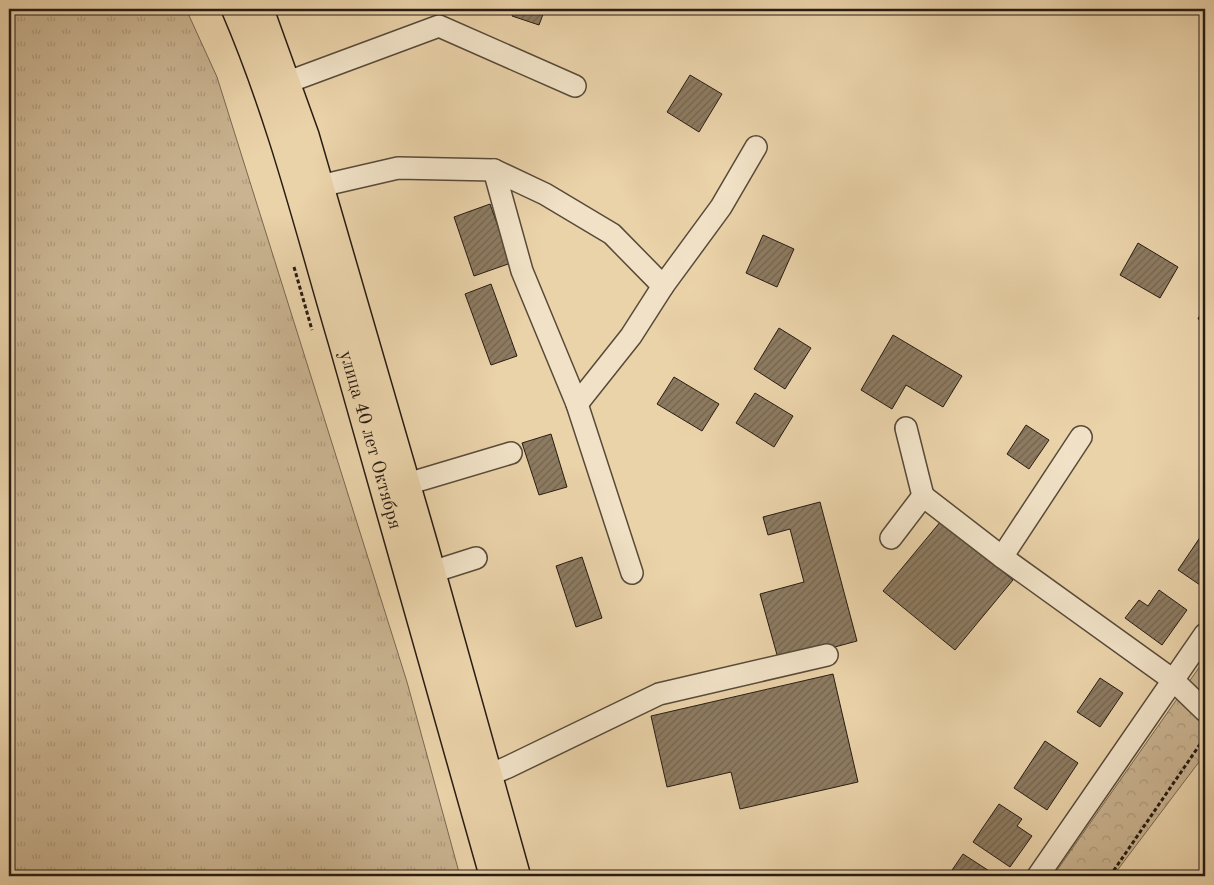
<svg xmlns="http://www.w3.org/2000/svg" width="1214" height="885" font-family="'Old Standard TT',serif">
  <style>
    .grass { fill: url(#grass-tufts); stroke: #786852 }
    .forest { fill: url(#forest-crowns); stroke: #786852 }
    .building { fill: url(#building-hatch); stroke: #281c14 }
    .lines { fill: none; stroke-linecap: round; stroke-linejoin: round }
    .minor-casing { stroke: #584a39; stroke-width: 24 }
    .major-casing { stroke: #281c14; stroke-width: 29 }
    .path { stroke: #281c14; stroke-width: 3; stroke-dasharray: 4 2.5; stroke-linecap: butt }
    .minor { stroke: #f1e2c7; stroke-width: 21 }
    .major { stroke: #ead2a9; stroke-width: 26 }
    .labels { text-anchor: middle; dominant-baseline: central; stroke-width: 4; stroke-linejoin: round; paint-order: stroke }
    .street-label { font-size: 19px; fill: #281c14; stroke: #f1e2c7 }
  </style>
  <defs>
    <pattern id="grass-tufts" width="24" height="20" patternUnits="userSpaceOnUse" patternTransform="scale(1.25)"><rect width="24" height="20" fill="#c9b390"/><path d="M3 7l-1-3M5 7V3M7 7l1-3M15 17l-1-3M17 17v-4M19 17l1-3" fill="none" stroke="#ad997b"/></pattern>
    <pattern id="forest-crowns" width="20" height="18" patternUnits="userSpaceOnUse" patternTransform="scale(1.25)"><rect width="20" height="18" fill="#c9b390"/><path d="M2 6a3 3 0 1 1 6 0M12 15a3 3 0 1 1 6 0" fill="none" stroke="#ad997b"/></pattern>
    <pattern id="building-hatch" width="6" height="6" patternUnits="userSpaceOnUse" patternTransform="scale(1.25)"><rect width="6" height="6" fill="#8d7b61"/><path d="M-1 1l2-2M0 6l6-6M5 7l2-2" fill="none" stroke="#73644f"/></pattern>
  </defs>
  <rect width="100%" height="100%" fill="#ead2a9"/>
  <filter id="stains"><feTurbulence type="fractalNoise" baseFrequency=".004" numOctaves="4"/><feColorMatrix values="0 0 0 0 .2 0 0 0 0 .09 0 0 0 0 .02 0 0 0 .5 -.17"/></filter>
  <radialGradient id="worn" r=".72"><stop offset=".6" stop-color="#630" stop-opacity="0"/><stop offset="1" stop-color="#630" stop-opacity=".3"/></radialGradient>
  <path class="grass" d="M9,9H186L217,77L407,682L460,876H9Z"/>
  <path class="forest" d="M1205,659V754L1113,876H1053Z"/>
  <g class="building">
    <path d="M515,9H545L539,25L512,16Z"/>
    <path d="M690,75L722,94L699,132L667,112Z"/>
    <path d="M490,204L511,263L474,276L454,217Z"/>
    <path d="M763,235L794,249L777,287L746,273Z"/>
    <path d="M1138,243L1178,267L1160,298L1120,275Z"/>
    <path d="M491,284L517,356L491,365L465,294Z"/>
    <path d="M1205,304V322L1198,319Z"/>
    <path d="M779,328L811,348L785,389L754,369Z"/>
    <path d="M893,335L962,376L943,407L906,385L892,409L861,390Z"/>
    <path d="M674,377L719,404L702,431L657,404Z"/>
    <path d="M755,393L793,416L774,447L736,423Z"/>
    <path d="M1026,425L1049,440L1029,469L1007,454Z"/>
    <path d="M551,434L567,487L539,495L522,443Z"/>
    <path d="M820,502L857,641L779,662L760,594L804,582L790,529L768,535L763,517Z"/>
    <path d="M941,521L1013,580L955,650L883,591Z"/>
    <path d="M1205,530V577L1200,585L1178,570Z"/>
    <path d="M582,557L602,618L576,627L556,566Z"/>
    <path d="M1159,590L1187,610L1162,645L1125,618L1139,600L1148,606Z"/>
    <path d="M833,674L858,782L740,809L731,772L667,787L651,716Z"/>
    <path d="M1100,678L1123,693L1100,727L1077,712Z"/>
    <path d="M1045,741L1078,763L1047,810L1014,788Z"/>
    <path d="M999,804L1022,819L1017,826L1032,836L1010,867L973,842Z"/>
    <path d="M963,854L997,876H948Z"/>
  </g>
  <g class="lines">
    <defs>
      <g id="minor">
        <path d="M288,82L439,26L575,86"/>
        <path d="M494,170L522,271L577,404L632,573"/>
        <path d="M320,186L398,168L494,170L545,194L612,234L663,286L721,207L756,147"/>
        <path d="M577,404L631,336L663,286"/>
        <path d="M906,428L923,496"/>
        <path d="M407,484L511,453"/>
        <path d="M891,538L923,496L1002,557L1173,680L1205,711"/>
        <path d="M1002,557L1081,437"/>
        <path d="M432,572L476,558"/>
        <path d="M489,775L508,767L659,694L827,655"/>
        <path d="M1038,876L1205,634"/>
      </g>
      <g id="major">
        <path id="s1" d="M235,9C281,116 309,230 342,342C393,520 443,698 493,876"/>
        <path d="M260,9L306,137L425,547L517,876"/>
      </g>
    </defs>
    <use href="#minor" class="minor-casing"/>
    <use href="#major" class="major-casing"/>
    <g class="path">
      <path d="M294,267L312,330"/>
      <path d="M1110,876L1205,737"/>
    </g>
    <use href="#minor" class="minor"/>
    <use href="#major" class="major"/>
  </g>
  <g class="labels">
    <g class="street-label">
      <text stroke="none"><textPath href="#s1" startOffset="452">улица 40 лет Октября</textPath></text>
    </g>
  </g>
  <rect width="1214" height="885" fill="none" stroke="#ead2a9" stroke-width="30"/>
  <rect x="10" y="10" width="1194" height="865" fill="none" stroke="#281c14" stroke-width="2.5"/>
  <rect x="15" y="15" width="1184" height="855" fill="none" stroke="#281c14"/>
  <rect width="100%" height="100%" filter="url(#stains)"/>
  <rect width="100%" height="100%" fill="url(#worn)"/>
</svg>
